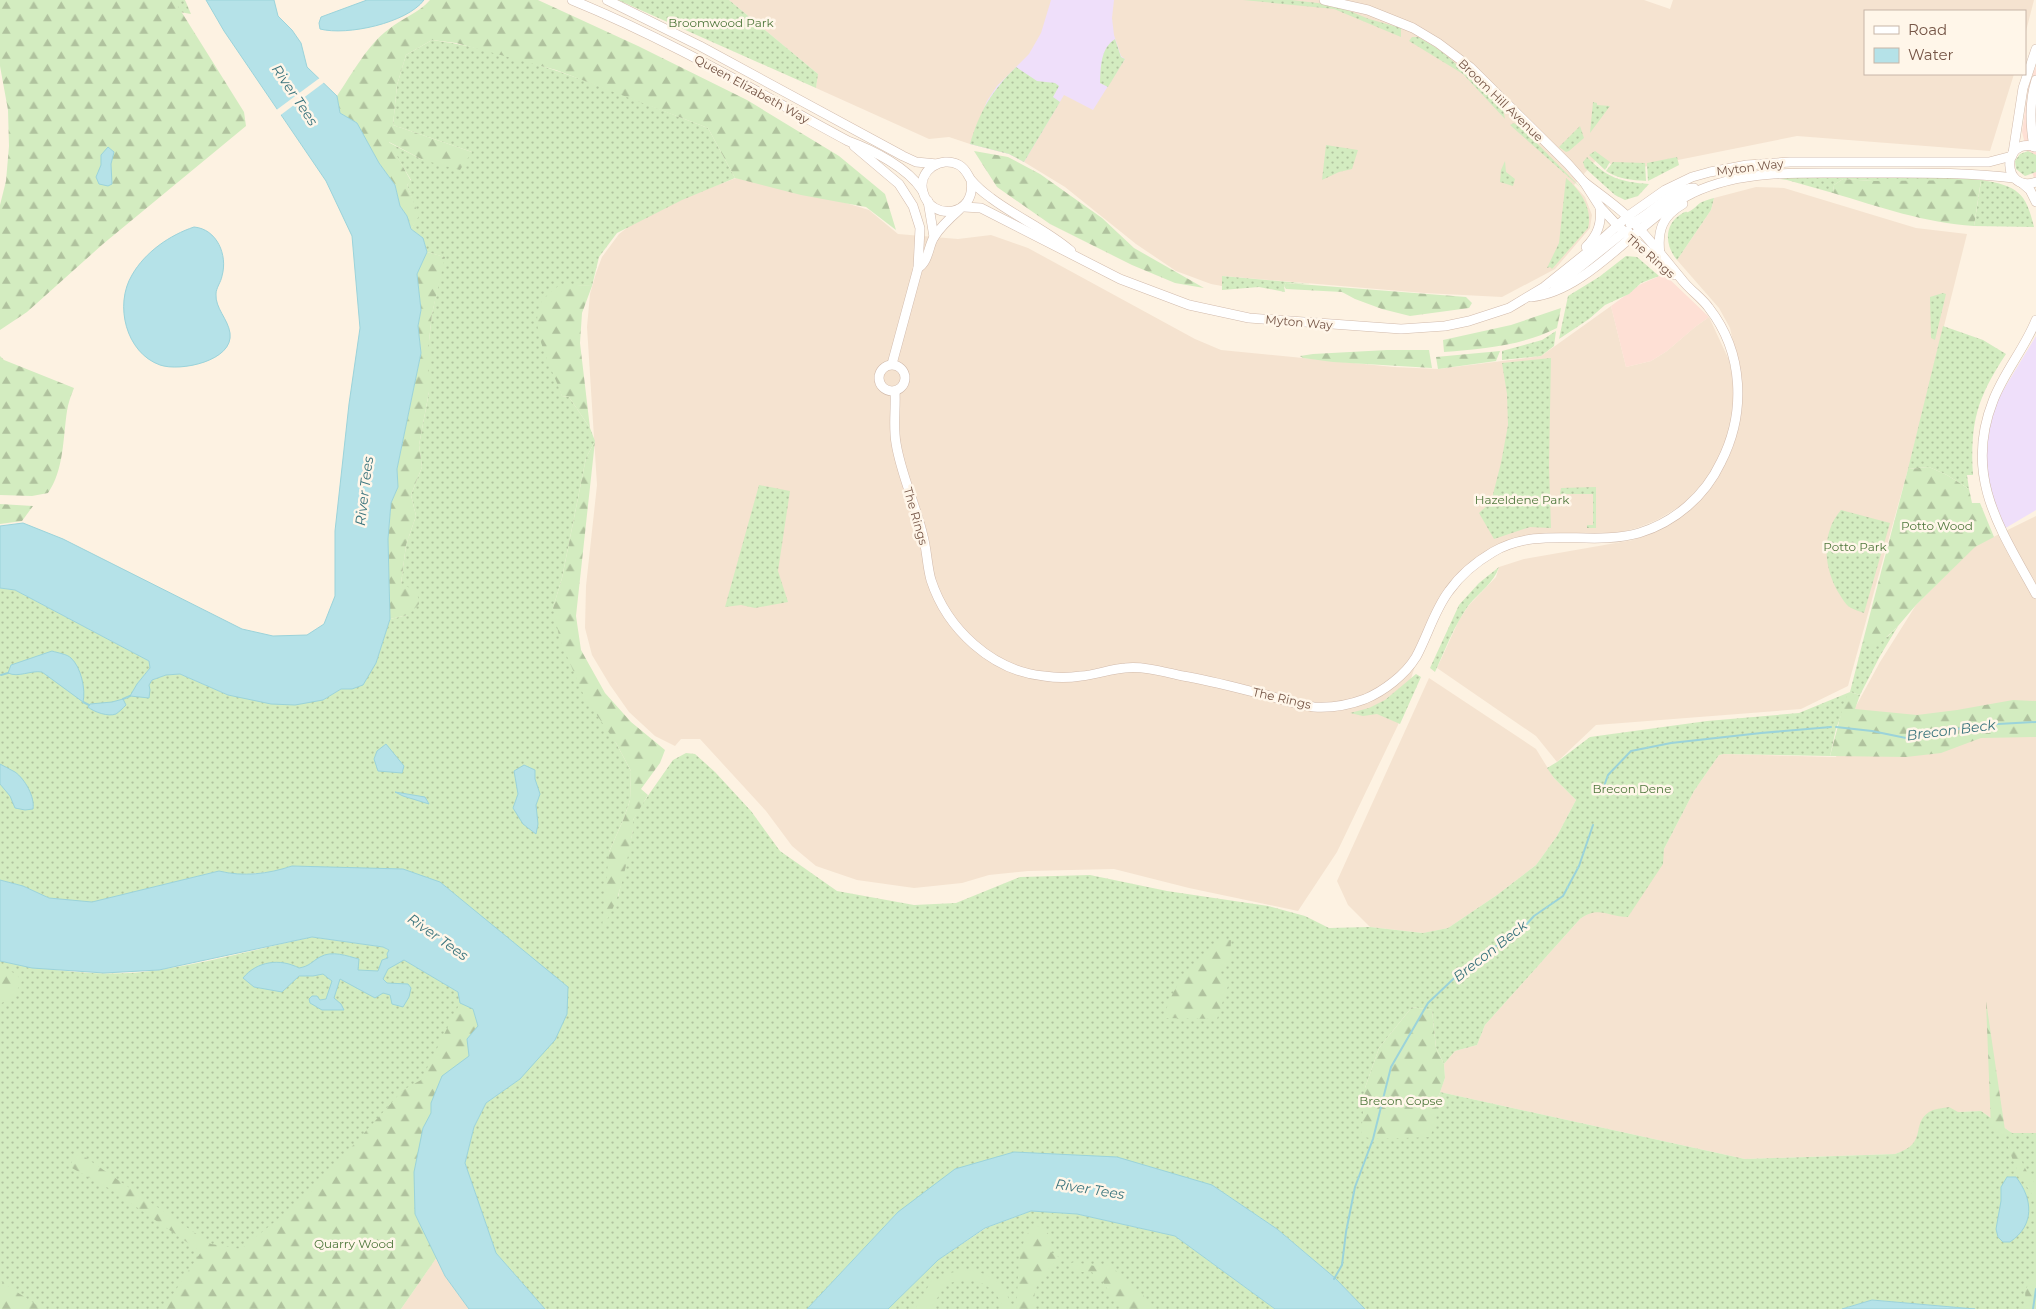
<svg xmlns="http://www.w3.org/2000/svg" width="2036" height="1309" font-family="Montserrat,sans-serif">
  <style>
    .residential { fill: #f5e3d0 }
    .commercial { fill: #fee0d5 }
    .education { fill: #efdffa }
    .grass { fill: url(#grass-dots) }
    .forest { fill: url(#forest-firs) }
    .garden { fill: #d3ecc0 }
    .water { fill: #b5e2e8; stroke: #9bd3da }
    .pier { fill: #fdf2e2 }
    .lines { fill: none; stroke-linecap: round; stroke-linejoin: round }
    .stream { stroke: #9bd3da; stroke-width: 2 }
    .tertiary-casing { stroke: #d1baab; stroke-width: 10 }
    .tertiary { stroke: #fff; stroke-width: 9 }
    .labels { text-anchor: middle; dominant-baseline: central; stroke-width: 5; stroke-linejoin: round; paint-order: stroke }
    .park-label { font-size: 12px; fill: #4f773c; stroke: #fff6e9 }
    .street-label { font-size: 12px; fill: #765647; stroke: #fff6e9 }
    .water-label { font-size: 14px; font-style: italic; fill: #3a747d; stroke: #fff6e9 }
  </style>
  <defs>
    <pattern id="grass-dots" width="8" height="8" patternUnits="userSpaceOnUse" patternTransform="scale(1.25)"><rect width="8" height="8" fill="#d3ecc0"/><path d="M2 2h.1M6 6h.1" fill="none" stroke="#b0c29e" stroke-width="1.8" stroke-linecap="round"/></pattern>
    <pattern id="forest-firs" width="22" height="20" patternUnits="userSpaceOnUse" patternTransform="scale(1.25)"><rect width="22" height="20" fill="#d3ecc0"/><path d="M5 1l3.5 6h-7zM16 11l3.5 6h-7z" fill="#b0c29e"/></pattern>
  </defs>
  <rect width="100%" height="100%" fill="#fdf2e2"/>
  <g class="residential">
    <path d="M729,0H1644L1670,9L1673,0H2034L2025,35V11H1865V74H2014L1990,151L1797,136L1643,167H1616L1599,157L1574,185L1585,197L1592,215L1590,228L1555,269L1502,297L1424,293L1222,276V286L1211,284L1176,271L1136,244L1065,187L1024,162L1009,154L970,144L949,137L929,139L816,88L818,74Z"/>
    <path d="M736,178L823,196L869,210L898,234L958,239L991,235L1028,248L1195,339L1221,350L1394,367L1438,369L1541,356L1611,306L1626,367L1651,361L1667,351L1695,327L1709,317L1729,360L1733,379L1734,403L1731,423L1725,445L1717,464L1704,482L1682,505L1657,520L1637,528L1617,533L1530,535L1502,543L1475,560L1443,591L1413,672L1398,725L1337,852L1298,911L1189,888L1114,869L1028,871L989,875L962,883L914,888L857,880L816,866L792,846L766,811L700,739H681L675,746L655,736L629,712L610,685L592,655L585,628L586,586L597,485L587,327L590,294L596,273L602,257L619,234L649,211Z"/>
    <path d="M1756,187L1784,188L1916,228L1967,234L1910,462L1848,686L1801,709L1596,725L1557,762L1536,736L1437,668L1459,620L1469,605L1496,577L1499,567L1524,559L1633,540L1661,528L1688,511L1708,491L1723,468L1733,447L1739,425L1742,401L1741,378L1730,328L1719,308L1677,260L1711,210L1714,198Z"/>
    <path d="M2036,516V1133H2012L1981,1111L1958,1112L1923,1119L1915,1143L1906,1150L1895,1154L1745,1159L1440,1092L1445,1078L1444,1064L1455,1051L1477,1045L1485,1025L1580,919L1588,913L1597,911L1628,917L1662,859L1664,849L1694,791L1719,755L1724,754L1836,757L1850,717L1880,662L1916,605L1975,546Z"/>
    <path d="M1429,678L1536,749L1554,778L1576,800L1557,836L1536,865L1497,895L1448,928L1424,933L1370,927L1348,905L1337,881Z"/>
    <path d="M437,1257L445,1276L469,1309H401Z"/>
  </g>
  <g class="commercial">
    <path d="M2036,66V186L2022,132L2029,84Z"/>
    <path d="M1664,274L1709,317L1695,327L1667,351L1651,361L1626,367L1611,306L1641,284Z"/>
  </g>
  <g class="education">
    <path d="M1051,0H1114L1112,18L1114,35L1121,56L1125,59L1093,110L1064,95L1024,162L1009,154L970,144L987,101L997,86L1029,54L1041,33Z"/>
    <path d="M2036,336V510L2004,529L1992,503L1985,472L1987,432L1996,402Z"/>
  </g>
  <g class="grass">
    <path d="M111,0H185L191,14Z"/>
    <path d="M618,0H729L818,74L816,88Z"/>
    <path d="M1243,0H1291L1335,5L1369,19L1401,28V37L1334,9Z"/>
    <path d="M1412,37H1418L1440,50L1463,70L1503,109L1505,119L1463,74L1409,41Z"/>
    <path d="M1115,39L1121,57L1125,59L1108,87L1100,83C1101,67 1100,49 1115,39Z"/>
    <path d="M432,40C528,53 618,94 708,128L735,178L682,200L617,233L599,257L592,286L561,285L558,383L562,396L569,397L590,428L595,441L586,458L562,578L553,608L616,743L631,771L630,800L624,818L609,852L618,897L633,830V820L638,810L673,760L686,753L695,754L715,772L751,811L780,851L837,891L914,905L956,903L1020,877L1090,875L1167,891L1268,906L1305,916L1329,928L1370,927L1423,933L1448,928L1497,895L1536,865L1557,836L1576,800L1554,778L1547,768L1557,762L1590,737L1707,721L1799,713L1850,692L1864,637V642L1887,637L1898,626L1880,656L1860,695L1850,692L1836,729L1830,756L1724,754L1719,755L1694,791L1664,849L1663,864L1628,917C1608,917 1599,905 1580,919L1485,1025L1477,1045L1455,1051L1444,1064L1436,1048L1432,1010L1412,1007L1379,1048L1365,1088L1437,1101L1440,1092L1745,1159L1895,1154C1929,1143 1910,1125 1929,1112C1934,1109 1943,1108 1949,1107L1958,1112L1981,1111L2012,1133H2036V1309H1975L1872,1300L1842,1309H1365L1335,1278L1277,1229L1212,1185L898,1212L807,1309H545L496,1253L465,1163L474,1127L486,1103L520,1079L498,931L440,882L321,868L292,866L278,871L238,875L219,871L92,903L49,898L23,886L0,880V588L15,590L149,661L150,668L137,684L149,685L152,680L166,675L180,674L228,695L323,700L341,689H352L376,663L390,619L408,615L401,584L406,545L416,516L411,495L422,467L419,445L429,392V341L432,314L444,257L427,252L423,238L411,229L418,216L407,185L411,180L388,142L423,160L472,152L393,125L397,85L406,55Z"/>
    <path d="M1016,67L1037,81L1055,83L1059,86L1053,97L1060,102L1024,162L1009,154L970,144C980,110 992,91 1016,67Z"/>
    <path d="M1593,102L1597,103V105L1610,106L1590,133Z"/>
    <path d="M1514,123L1526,132L1581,188L1510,125Z"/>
    <path d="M1580,126L1584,138L1569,151L1566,152L1559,147Z"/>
    <path d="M1326,145L1358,150L1352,169L1339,172L1322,180Z"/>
    <path d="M1595,151L1610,162L1605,170L1589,155Z"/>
    <path d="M2028,151L2036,155V172L2025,176L2016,169L2015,161L2020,154Z"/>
    <path d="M1587,157C1607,178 1621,182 1649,184L1638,196L1625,200L1615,195L1585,168L1583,162Z"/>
    <path d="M1677,157L1679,165L1648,181L1647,163Z"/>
    <path d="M1505,161L1506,172L1515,179L1513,186L1500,182L1501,170Z"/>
    <path d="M1613,162L1645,163L1646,181C1632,180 1618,179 1606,171Z"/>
    <path d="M1878,176L1982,178V180C2017,186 2026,192 2034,227L1974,226L1981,181H1873L1843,179L1834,185L1833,193L1787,180L1772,178Z"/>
    <path d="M1566,178C1580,190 1593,209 1588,228L1552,269L1550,267L1547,268L1559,243Z"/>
    <path d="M1714,198L1711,210L1677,260C1664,245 1664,223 1683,213C1689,210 1685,214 1690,211C1694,209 1696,206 1700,203C1704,201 1709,199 1714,198Z"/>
    <path d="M1626,256L1637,257L1659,276L1641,283L1629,294L1605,305L1589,319L1559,339L1568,296L1599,277Z"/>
    <path d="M1222,276L1311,284L1286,283L1284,286L1285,292L1259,287L1222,290Z"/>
    <path d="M1943,293L1946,294L1935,340L1931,338L1930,297Z"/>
    <path d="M1943,326L1983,340L2006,354C1977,398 1970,422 1973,475H1967L1969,489L1947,475L1929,467L1908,469Z"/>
    <path d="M1556,331L1554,346L1541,356L1502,360V351L1542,340Z"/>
    <path d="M1551,358L1549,466L1551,528L1530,527L1494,539L1479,513L1491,502L1501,463L1508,425L1507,394L1502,363Z"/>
    <path d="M759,485L790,491L778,571L788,602L755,608L741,605L725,607Z"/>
    <path d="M1596,487V528H1587V525H1593V494H1560L1561,488Z"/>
    <path d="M1841,510L1890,523L1864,613C1859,611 1851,609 1847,605C1844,602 1842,598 1840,595C1824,570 1820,534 1841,510Z"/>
    <path d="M1499,567C1494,583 1478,593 1468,606C1454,626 1445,650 1435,672L1430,668L1459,605L1479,583Z"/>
    <path d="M1416,674L1421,677L1400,724L1377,714L1363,716L1350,713L1369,708L1385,700Z"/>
    <path d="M312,937L383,947L458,992L473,1009L478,1026L467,1039L469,1056L423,1128L414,1172L376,1309H0V961C51,971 107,978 159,970C211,962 262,948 312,937Z"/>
    <path d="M1031,1211L1077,1214L1175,1236L1275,1309H888L938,1260L986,1228Z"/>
  </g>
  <g class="forest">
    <path d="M0,0H174L244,112L246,126L103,244L27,312L0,330V205L6,181L9,146L8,110L0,66Z"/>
    <path d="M430,0H538L638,46L747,100L839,156L885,194L896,230L866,207L801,195L735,178L708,128L556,70L456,43L432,40L406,55L397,85L393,125L472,152L460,170L423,160L389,142L411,181L407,185L419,216L411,229L407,216L400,206L395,185L379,163L357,123L340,113L337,96C352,74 368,44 389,29C402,18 419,13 430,0Z"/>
    <path d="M974,151L1008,157L1040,174L1102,218L1134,248L1204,288L1175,283L1132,265L1050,224L997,187Z"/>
    <path d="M1843,179L1873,181L1981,180L1974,226C1925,223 1880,207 1833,193L1834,185Z"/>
    <path d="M427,252L445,257L432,314L429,341V392L419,445L422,467L411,495L416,516L406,545L401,584L417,591L419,604L408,615L390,619L388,539L391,503L398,487L397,469L421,353L418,326L421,310L417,274Z"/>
    <path d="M1286,283L1466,297L1472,303L1469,308L1410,316L1382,309L1355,299L1342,292L1286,289L1284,286Z"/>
    <path d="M561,284L592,286L582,313L580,343L590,428L569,397L562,396C554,370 523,321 545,297C550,292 556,288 561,284Z"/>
    <path d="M1561,308L1557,328C1521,346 1483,349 1444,352L1443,340L1511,325Z"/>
    <path d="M1387,350H1429L1432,368L1333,362L1303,358L1300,356L1313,354Z"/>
    <path d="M1500,351L1496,361L1438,369L1436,357Z"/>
    <path d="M0,356L4,360L74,388C71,396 68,403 67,411C63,438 64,470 48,493L32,496L0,495Z"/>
    <path d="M595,441L576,616L581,650L605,693L631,722L665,750L660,763L641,789L648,795L633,820V830C626,864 622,899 602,928L609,852L624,818L630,800L631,771L616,743L584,696L560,640L553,608L562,578L586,458Z"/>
    <path d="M1929,467L1947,475L1969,489L1972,503H1980L1994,537L1975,547L1916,605L1898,626L1877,646H1871L1864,642V637L1908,469Z"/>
    <path d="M0,504L33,506L22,521L0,524Z"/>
    <path d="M1850,692L1860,695L1855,709L1917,715L1957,710L2013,700L2036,701V737L1981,738L1941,753L1906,757L1830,756L1845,699Z"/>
    <path d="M1231,940L1230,958L1216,973L1228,986L1217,1019L1164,1018C1172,983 1194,963 1220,941Z"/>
    <path d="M0,966L16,974L22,981L14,996L0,1004Z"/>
    <path d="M1986,1001L2006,1137L1991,1129Z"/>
    <path d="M460,1003L473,1009L478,1026L467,1039L469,1056L442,1076L431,1103V1113L423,1128L415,1214L437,1257L401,1309H163L201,1252L112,1190L70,1167L76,1151L211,1244L241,1249L310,1193L403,1090L421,1080Z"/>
    <path d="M1412,1007L1432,1010L1436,1048L1444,1064L1445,1078L1437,1101L1436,1121L1430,1137L1373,1139L1361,1136L1365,1088L1379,1048Z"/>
    <path d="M2007,1144L2016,1150L2029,1176L2036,1185V1199C2022,1182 2014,1165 2007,1144Z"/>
    <path d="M1037,1226L1043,1227L1049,1235L1051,1252L1060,1258C1045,1271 1029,1288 1036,1309H1016C1019,1283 1015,1248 1032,1227Z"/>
    <path d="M1074,1262L1095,1266L1103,1264L1112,1266L1124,1280L1144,1296L1146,1303L1155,1309H1125L1115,1302L1102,1280L1096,1279L1092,1272H1080L1071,1267L1069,1264Z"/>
    <path d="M2036,1273V1309H2026L2025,1290Z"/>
    <path d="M0,1281L43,1309H0Z"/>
  </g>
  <path class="garden" d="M964,1270C989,1271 1007,1284 1012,1309H1003C996,1282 969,1274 945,1285L931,1309H915L933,1278L937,1280L945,1274Z"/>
  <g class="water">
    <path d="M206,0H274L278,16L292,30L301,43L307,67L337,96L340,113L357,123L379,163L395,185L400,206L407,216L411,229L423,238L427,252L417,274L421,310L418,326L421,353L397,469L398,487L391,503L388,539L390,619L376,663L363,685L352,689H341L323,700L295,705L271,704L228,695L180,674L166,675L152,680L149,685L150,690L149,698L130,696L137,684L150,668L149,661L15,590L0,588V526L23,523L63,539L242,629L273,636L307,635L324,624L335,596V531L349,404L360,328L352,236L326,181L224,31Z"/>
    <path d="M367,0H424C407,23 347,36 320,29L319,23L321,17Z"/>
    <path d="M108,147L114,152L111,164L112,184L108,186L99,184L96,177L101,165V155Z"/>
    <path d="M194,227C217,229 228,255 222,276C221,282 216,288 216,294C215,308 228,319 230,333C234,361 180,372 160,365C126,353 114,305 132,275C145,252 170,235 194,227Z"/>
    <path d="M52,651C58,653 67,654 71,658C81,667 86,690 83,702L42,672C31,670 18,678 8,673L11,665Z"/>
    <path d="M123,699L126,705C123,708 119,712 116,714C108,717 94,712 88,707L90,704L112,702Z"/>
    <path d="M386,744L404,766L402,773L378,771L374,759L377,751Z"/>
    <path d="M0,764C5,767 10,769 15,772C25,779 35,797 33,809L25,810L15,808L10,796L0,784Z"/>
    <path d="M524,765L535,770V779L540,794L536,805L538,824L536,834L523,824L513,808L518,794L514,771Z"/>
    <path d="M395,792L425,797L429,804L403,796Z"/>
    <path d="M292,866L403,869L440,882L568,987L567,1014L555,1040L520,1079L486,1103L474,1127L465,1163L496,1253L545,1309H469L445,1276L415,1214L414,1172L423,1128L431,1113V1103L442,1076L469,1056L467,1039L478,1026L473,1009L460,1003L458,992L404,960L388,969L383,979L387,983L408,984L411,988L409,997L403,1007L392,1004L390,995L383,993L375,998L340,979L334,998L341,1004L344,1010H322L310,1003L309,999L312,996H317L320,1000L326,999L332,981L323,974L313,976H299L282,992L254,987L243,978C257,961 280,958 299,968C310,966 311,962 320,957C332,950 347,956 359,959L358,970L378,971L382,960L388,958L387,954L389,950L383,947L312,937L159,970L104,973L32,968L0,961V880L23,886L49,898L92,902L219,871C243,877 268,874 292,866Z"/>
    <path d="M1014,1152L1117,1157L1212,1185L1277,1229L1335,1278L1365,1309H1275L1175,1236L1077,1214L1031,1211L985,1228L938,1260L888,1309H807L898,1212L955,1169Z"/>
    <path d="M2007,1177H2016C2033,1199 2035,1225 2010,1242H2003L1998,1237L1996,1229L2001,1201V1187Z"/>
    <path d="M1872,1300L1975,1309H1842Z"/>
  </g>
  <path class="pier" d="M321,77L326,81L278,117L275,111Z"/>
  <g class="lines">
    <g class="stream">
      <path d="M1,675L8,673"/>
      <path d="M123,699L130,696"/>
      <path d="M83,702L89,705"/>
      <path d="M1836,727L1872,731L1906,738L1980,725L2036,722"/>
      <path d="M1603,789L1608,775L1631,751L1671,743L1761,733L1831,727"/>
      <path d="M1334,1279L1342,1265L1346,1232L1355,1187L1373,1139L1391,1067L1428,1003L1467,966L1524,927L1534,916L1563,896L1579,866L1593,825"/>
      <path d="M2033,1309L2036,1289"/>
    </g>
    <defs>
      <g id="tertiary">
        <path d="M572,0C668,39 757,92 848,141C873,150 908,168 922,190"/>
        <path d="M607,0L700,46L903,156L916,162L937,164"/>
        <path d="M1324,0L1368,10L1413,28L1438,43L1470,67L1568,164L1584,182L1600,207L1618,226L1674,275"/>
        <path d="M854,146L899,184L913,206L920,228L918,268L892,364"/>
        <path d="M2034,147C2030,124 2029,102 2036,80"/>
        <path d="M2036,147C2000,136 2002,194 2036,182"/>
        <path d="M2013,153L2023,88L2036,49"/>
        <path d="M971,180C977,217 931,222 923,192C917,171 941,155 959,165C966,169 967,174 971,180C976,186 984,193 991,198C1016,217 1047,230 1071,251"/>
        <path d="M2022,183L2030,190L2036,202"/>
        <path d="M928,201L934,237"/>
        <path d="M964,207L981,208L1120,279L1189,305L1249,318L1401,329L1445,326L1469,321L1509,308L1544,287L1589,251L1628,216L1665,190L1692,177L1710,172L1747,165L1790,162H1989L2012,156"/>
        <path d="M1630,224C1652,216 1669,188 1694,188"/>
        <path d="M1586,247C1598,235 1602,223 1600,207"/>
        <path d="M1660,254C1657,231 1662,216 1683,204"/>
        <path d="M918,268C929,261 928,247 934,237C941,226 950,218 959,210"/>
        <path d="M1553,284L1565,279L1624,232L1628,231"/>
        <path d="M1531,297C1587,292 1636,223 1685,197C1740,167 1805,174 1867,173C1916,173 1966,172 2014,178"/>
        <path d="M2036,320C2025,348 2004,372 1993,401C1963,477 2001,530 2036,594"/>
        <circle cx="892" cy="378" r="13"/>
        <path d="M895,391C896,409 893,426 896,443C901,475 916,505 923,536C927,550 927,566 931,580C947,629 992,671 1044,676C1056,678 1069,678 1081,676C1096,675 1110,669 1125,668C1144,666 1164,672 1183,676C1213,681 1241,689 1270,696C1284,700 1299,705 1314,707C1330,708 1349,705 1365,699C1384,691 1405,675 1416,657C1428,635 1434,611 1449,591C1461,574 1476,562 1493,552C1539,525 1590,547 1639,533C1675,522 1705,496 1721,462C1746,413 1744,353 1709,308C1702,298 1691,291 1683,281C1666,261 1650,239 1630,219C1617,206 1599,194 1584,182"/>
      </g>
    </defs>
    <use href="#tertiary" class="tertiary-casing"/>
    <use href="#tertiary" class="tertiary"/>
  </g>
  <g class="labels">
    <g class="park-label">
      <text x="721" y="22">Broomwood Park</text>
      <text x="1522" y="499">Hazeldene Park</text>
      <text x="1937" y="525">Potto Wood</text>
      <text x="1855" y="546">Potto Park</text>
      <text x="1632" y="788">Brecon Dene</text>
      <text x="1401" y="1100">Brecon Copse</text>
      <text x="354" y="1243">Quarry Wood</text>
    </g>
    <g class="street-label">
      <text transform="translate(752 89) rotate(29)">Queen Elizabeth Way</text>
      <text transform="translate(1501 100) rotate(44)">Broom Hill Avenue</text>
      <text transform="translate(1750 167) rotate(-7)">Myton Way</text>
      <text transform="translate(1651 256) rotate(41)">The Rings</text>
      <text transform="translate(1299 322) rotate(5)">Myton Way</text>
      <text transform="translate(916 516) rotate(74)">The Rings</text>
      <text transform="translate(1282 698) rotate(13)">The Rings</text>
    </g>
    <g class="water-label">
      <text transform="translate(295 95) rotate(56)">River Tees</text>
      <text transform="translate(364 491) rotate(-83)">River Tees</text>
      <text transform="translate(1951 730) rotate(-7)">Brecon Beck</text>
      <text transform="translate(438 937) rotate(35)">River Tees</text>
      <text transform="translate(1490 951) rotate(-38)">Brecon Beck</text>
      <text transform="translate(1090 1189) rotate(9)">River Tees</text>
    </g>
  </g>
  <rect x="1864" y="10" width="162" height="65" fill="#fff6e9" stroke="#c8b6a8"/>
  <rect x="1874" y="26" width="25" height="8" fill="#ffffff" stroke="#c8b6a8"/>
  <text x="1908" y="35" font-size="15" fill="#765647">Road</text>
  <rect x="1874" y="48" width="25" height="15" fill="#b5e2e8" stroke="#c8b6a8"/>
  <text x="1908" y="60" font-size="15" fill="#765647">Water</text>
</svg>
